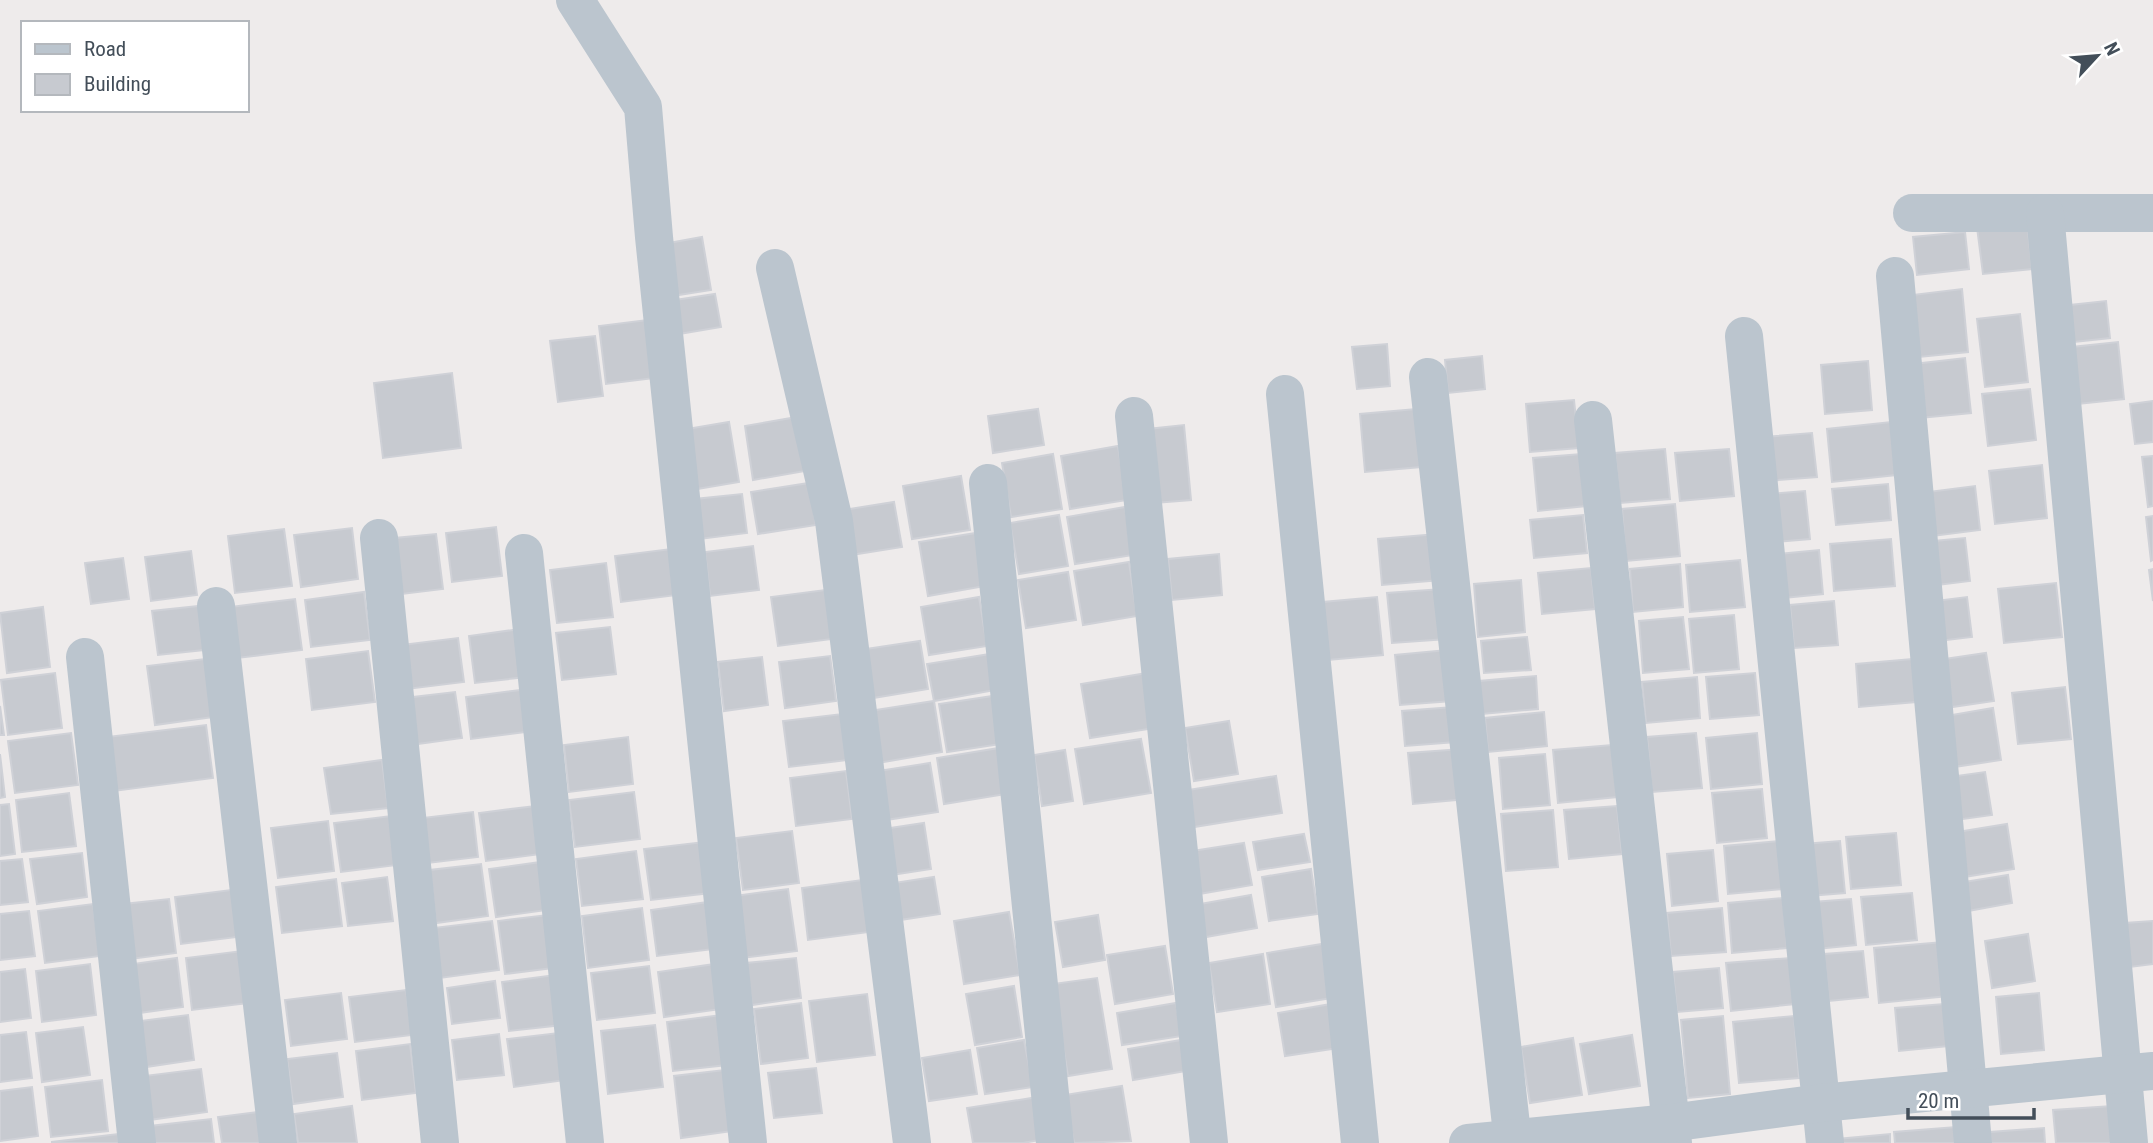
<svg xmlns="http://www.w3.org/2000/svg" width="2153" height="1143" font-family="'Roboto Condensed',sans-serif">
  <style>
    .building { fill: #c7cad0; stroke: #cfd1d7; stroke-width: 2 }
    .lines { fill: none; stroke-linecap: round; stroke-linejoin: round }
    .street { stroke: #bbc5ce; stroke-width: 38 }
  </style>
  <rect width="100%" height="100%" fill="#eeebeb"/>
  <g class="building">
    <path d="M2027,221L2032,269L1983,274L1977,227Z"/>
    <path d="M1965,232L1969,269L1917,275L1913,237Z"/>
    <path d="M702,237L711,290L672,296L663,244Z"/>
    <path d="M1962,289L1968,352L1919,357L1912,295Z"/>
    <path d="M715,294L721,327L673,335L668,301Z"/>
    <path d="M2106,301L2110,338L2065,343L2061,306Z"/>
    <path d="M2020,314L2028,382L1985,387L1977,319Z"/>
    <path d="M647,320L655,378L606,384L599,326Z"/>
    <path d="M595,336L603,396L558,402L550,341Z"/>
    <path d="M2118,342L2124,399L2078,404L2072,347Z"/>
    <path d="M1387,344L1390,386L1357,389L1352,347Z"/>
    <path d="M1482,356L1485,389L1448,393L1445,360Z"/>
    <path d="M1965,358L1971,413L1920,418L1914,364Z"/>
    <path d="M1868,361L1872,410L1825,414L1821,365Z"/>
    <path d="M452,373L461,448L383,458L374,383Z"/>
    <path d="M2030,389L2036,440L1988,446L1982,394Z"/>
    <path d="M1574,400L1579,448L1530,452L1526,404Z"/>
    <path d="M2153,401V442L2135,444L2130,404Z"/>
    <path d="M1038,409L1044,445L993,453L988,416Z"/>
    <path d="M1416,409L1421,467L1365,472L1360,414Z"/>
    <path d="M797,417L805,471L753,480L745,426Z"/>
    <path d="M729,422L739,482L691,490L681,430Z"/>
    <path d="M1891,422L1896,475L1832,482L1827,429Z"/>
    <path d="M1184,425L1191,500L1155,503L1148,429Z"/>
    <path d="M1812,433L1817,477L1767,481L1764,437Z"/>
    <path d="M1118,446L1127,500L1070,509L1061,456Z"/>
    <path d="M1665,449L1670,499L1620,503L1615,453Z"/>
    <path d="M1729,449L1734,496L1680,501L1675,453Z"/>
    <path d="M1053,454L1062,509L1011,517L1002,463Z"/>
    <path d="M1581,454L1586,506L1538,511L1533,458Z"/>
    <path d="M2153,456V506L2148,507L2142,457Z"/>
    <path d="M2042,465L2047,518L1995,524L1989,471Z"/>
    <path d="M961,476L970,530L912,539L903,486Z"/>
    <path d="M809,483L816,525L758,534L751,492Z"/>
    <path d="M1888,484L1891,520L1836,525L1832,489Z"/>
    <path d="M1975,486L1980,530L1933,536L1928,492Z"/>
    <path d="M1805,491L1810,539L1775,542L1770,494Z"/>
    <path d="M742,494L747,533L700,539L695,499Z"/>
    <path d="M894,502L902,547L851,555L843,510Z"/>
    <path d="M1675,504L1680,556L1626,561L1622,509Z"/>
    <path d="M1125,507L1133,555L1075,564L1067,517Z"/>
    <path d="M1059,515L1068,566L1019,574L1010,523Z"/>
    <path d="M1583,515L1587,553L1534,558L1530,520Z"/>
    <path d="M2153,516V560L2151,561L2146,517Z"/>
    <path d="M496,527L502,576L452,582L446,533Z"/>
    <path d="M352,528L358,579L301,587L294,535Z"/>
    <path d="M284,529L292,586L235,593L228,536Z"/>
    <path d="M976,533L985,586L928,596L919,542Z"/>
    <path d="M436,534L443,589L402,594L395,538Z"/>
    <path d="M1437,534L1441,580L1382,585L1378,539Z"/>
    <path d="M1965,538L1970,581L1938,585L1934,541Z"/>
    <path d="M1891,539L1895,586L1834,591L1830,544Z"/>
    <path d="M753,546L759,590L710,596L705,552Z"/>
    <path d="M671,549L677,595L621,602L615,556Z"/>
    <path d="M1819,550L1823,594L1784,598L1779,554Z"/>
    <path d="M191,551L197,595L151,601L145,557Z"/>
    <path d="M1219,554L1222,595L1172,600L1168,559Z"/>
    <path d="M123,558L129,599L91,604L85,563Z"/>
    <path d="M1740,560L1745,607L1690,612L1686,565Z"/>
    <path d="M1129,562L1137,616L1083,625L1074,571Z"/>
    <path d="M606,563L613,617L557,623L550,570Z"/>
    <path d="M1680,564L1683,607L1633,612L1630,569Z"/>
    <path d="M1591,568L1595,609L1542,614L1538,573Z"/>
    <path d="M2153,569V601L2149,570Z"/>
    <path d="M1068,572L1076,620L1026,628L1018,580Z"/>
    <path d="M1521,580L1525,632L1478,637L1474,584Z"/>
    <path d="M2056,583L2062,637L2004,643L1998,589Z"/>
    <path d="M1442,589L1447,639L1392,643L1387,593Z"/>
    <path d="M825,590L832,639L778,646L771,597Z"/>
    <path d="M364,592L370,640L311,647L305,600Z"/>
    <path d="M979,597L987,646L929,655L921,607Z"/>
    <path d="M1377,597L1383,655L1328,660L1323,602Z"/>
    <path d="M1967,597L1972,637L1939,641L1935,601Z"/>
    <path d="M295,599L302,650L237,658L230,607Z"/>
    <path d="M1834,601L1838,645L1794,648L1790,605Z"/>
    <path d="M207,605L213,649L158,655L152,611Z"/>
    <path d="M43,607L50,667L7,673L0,613Z"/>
    <path d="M1734,615L1739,669L1694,673L1689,619Z"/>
    <path d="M1683,617L1689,669L1643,673L1639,621Z"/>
    <path d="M610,627L616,674L562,680L556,633Z"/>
    <path d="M520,629L526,677L475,683L469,636Z"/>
    <path d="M1527,637L1531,670L1484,673L1481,641Z"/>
    <path d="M458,638L464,682L407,689L401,645Z"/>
    <path d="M920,641L928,689L867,699L859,650Z"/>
    <path d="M1447,650L1452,701L1400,705L1395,655Z"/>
    <path d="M368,651L375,702L312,710L306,659Z"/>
    <path d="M1986,653L1994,701L1952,707L1944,659Z"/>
    <path d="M990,654L995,690L934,701L927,664Z"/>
    <path d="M830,656L836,701L785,708L779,662Z"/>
    <path d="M762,657L768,705L724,711L718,662Z"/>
    <path d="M213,658L221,716L155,725L147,666Z"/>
    <path d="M1912,659L1916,702L1859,707L1856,664Z"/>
    <path d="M55,673L62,728L8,735L1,680Z"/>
    <path d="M1147,673L1155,728L1090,738L1081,684Z"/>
    <path d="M1755,673L1759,715L1710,719L1706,677Z"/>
    <path d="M1536,676L1538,709L1482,714L1479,681Z"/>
    <path d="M1697,677L1700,718L1646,723L1642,682Z"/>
    <path d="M2065,687L2071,739L2018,744L2012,693Z"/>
    <path d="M528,689L534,731L471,739L466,697Z"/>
    <path d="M455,692L462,738L410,745L405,698Z"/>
    <path d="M993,696L1001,744L947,752L939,704Z"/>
    <path d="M934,701L942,752L878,763L869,711Z"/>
    <path d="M0,706L4,735H0Z"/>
    <path d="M1453,707L1456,742L1405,746L1402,711Z"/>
    <path d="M1993,708L2001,760L1954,767L1946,716Z"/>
    <path d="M1544,712L1547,746L1488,752L1485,718Z"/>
    <path d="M842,714L848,760L789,767L783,721Z"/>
    <path d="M1229,721L1238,774L1194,781L1185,728Z"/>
    <path d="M206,725L213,778L114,791L107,737Z"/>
    <path d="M71,733L78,785L15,793L8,741Z"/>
    <path d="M1696,733L1702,788L1652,792L1647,737Z"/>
    <path d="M1757,733L1762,784L1711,789L1706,738Z"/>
    <path d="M628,737L633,784L569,792L564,745Z"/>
    <path d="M1141,739L1151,793L1084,804L1075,749Z"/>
    <path d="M1612,745L1617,797L1558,803L1553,750Z"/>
    <path d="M999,748L1006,794L944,804L937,758Z"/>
    <path d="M1462,749L1467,799L1413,804L1408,753Z"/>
    <path d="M1065,750L1073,801L1042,806L1034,755Z"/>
    <path d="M0,754L5,797L0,798Z"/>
    <path d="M1545,754L1550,805L1503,809L1499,758Z"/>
    <path d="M382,760L388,808L331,814L324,768Z"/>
    <path d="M930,763L938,812L886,820L878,771Z"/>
    <path d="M846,771L852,819L796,826L790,778Z"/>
    <path d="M1985,772L1992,815L1956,820L1949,777Z"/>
    <path d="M1276,776L1282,813L1194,827L1188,790Z"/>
    <path d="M1762,789L1767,838L1717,843L1712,793Z"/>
    <path d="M634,792L640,839L575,847L569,800Z"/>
    <path d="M69,793L76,846L22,852L16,800Z"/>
    <path d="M9,804L15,854L0,856V805Z"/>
    <path d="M535,806L541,854L486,861L479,813Z"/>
    <path d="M1617,806L1622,854L1569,859L1564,810Z"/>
    <path d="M1553,810L1558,867L1506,871L1501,814Z"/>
    <path d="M473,812L478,857L428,863L422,818Z"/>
    <path d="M391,816L397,865L341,872L334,823Z"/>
    <path d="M328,821L334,871L278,878L271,828Z"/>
    <path d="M924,823L931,869L891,875L883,829Z"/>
    <path d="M2007,824L2014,869L1964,877L1957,832Z"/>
    <path d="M792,831L799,883L743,890L736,838Z"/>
    <path d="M1896,833L1901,885L1851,889L1846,837Z"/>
    <path d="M1304,834L1310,862L1258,870L1253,842Z"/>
    <path d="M1779,841L1783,889L1728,894L1724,846Z"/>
    <path d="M1840,841L1845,893L1809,896L1804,844Z"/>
    <path d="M704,842L710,893L651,900L644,849Z"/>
    <path d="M1244,843L1252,885L1199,894L1192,851Z"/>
    <path d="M1713,850L1718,901L1672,906L1667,854Z"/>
    <path d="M636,851L643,899L582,906L576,859Z"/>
    <path d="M82,853L87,897L37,904L30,859Z"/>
    <path d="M22,859L28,902L0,905V861Z"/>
    <path d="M548,861L554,909L496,917L489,869Z"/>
    <path d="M481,864L488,916L436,923L430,870Z"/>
    <path d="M1311,869L1318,914L1269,921L1262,877Z"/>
    <path d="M2008,875L2012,903L1968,911L1964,882Z"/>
    <path d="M387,877L393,921L348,926L342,883Z"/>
    <path d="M934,877L940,914L900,920L894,883Z"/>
    <path d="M336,879L342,926L282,933L276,887Z"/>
    <path d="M862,880L869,932L808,940L802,888Z"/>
    <path d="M239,889L245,936L181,944L175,897Z"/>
    <path d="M788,889L797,951L742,958L734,896Z"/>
    <path d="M1912,893L1917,940L1866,945L1861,897Z"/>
    <path d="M1251,895L1257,928L1206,937L1200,904Z"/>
    <path d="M1783,898L1787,948L1732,953L1728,903Z"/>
    <path d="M169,899L176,953L131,959L124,904Z"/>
    <path d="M1851,899L1856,945L1817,949L1813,902Z"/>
    <path d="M708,902L714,949L657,956L651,910Z"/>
    <path d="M93,904L100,956L45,963L38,911Z"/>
    <path d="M642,908L649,960L588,968L582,916Z"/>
    <path d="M1722,908L1726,952L1671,956L1667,913Z"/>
    <path d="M29,911L35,956L0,960V914Z"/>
    <path d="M1009,912L1020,975L964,984L954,921Z"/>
    <path d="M556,914L562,967L505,974L498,921Z"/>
    <path d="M1098,915L1105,960L1063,967L1055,922Z"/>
    <path d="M492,921L499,970L440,978L433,928Z"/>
    <path d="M2153,921V964L2130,967L2125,923Z"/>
    <path d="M2028,934L2035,981L1992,988L1985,941Z"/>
    <path d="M1943,942L1948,996L1879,1003L1874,948Z"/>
    <path d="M1322,944L1332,998L1276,1007L1267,953Z"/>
    <path d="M1165,946L1173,994L1115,1004L1107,955Z"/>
    <path d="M242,951L249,1003L192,1010L186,958Z"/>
    <path d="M1863,951L1868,997L1829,1001L1824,954Z"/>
    <path d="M1263,954L1270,1004L1217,1012L1209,963Z"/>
    <path d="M177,958L183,1007L139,1013L133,964Z"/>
    <path d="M796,958L801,998L752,1005L746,963Z"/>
    <path d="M1791,958L1795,1004L1731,1011L1726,963Z"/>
    <path d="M90,964L96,1015L42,1022L36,971Z"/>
    <path d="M715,964L721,1009L664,1017L658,972Z"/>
    <path d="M649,966L655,1013L597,1020L591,973Z"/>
    <path d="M1719,968L1723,1008L1677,1012L1673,972Z"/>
    <path d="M25,969L31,1018L0,1022V972Z"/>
    <path d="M555,975L562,1025L509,1031L502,982Z"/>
    <path d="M1097,978L1112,1069L1068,1076L1053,984Z"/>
    <path d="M495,981L500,1018L452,1024L447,988Z"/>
    <path d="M1014,986L1022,1037L975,1045L966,994Z"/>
    <path d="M406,990L412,1035L355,1042L349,997Z"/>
    <path d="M341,993L347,1039L291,1046L285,1000Z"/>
    <path d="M2039,993L2044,1050L2001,1054L1996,997Z"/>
    <path d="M867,994L875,1055L817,1062L809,1001Z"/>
    <path d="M801,1003L808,1058L761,1064L754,1009Z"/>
    <path d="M1176,1003L1182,1036L1122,1045L1117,1013Z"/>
    <path d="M1331,1004L1339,1048L1285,1056L1278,1013Z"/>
    <path d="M1944,1004L1948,1046L1899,1051L1895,1008Z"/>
    <path d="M188,1015L194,1060L146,1067L140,1021Z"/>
    <path d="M721,1015L727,1065L673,1071L667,1022Z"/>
    <path d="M1723,1016L1730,1094L1688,1098L1681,1020Z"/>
    <path d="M1794,1016L1799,1078L1739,1083L1733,1022Z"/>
    <path d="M655,1025L663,1087L608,1094L601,1031Z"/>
    <path d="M83,1027L90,1075L42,1082L36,1033Z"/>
    <path d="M26,1032L32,1078L0,1082V1035Z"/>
    <path d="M567,1032L573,1079L514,1087L507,1039Z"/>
    <path d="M499,1034L504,1075L457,1080L452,1040Z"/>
    <path d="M1632,1035L1640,1086L1589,1094L1580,1044Z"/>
    <path d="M1573,1038L1582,1095L1530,1103L1521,1047Z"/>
    <path d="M1024,1040L1033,1087L985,1094L977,1048Z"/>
    <path d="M1181,1040L1186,1071L1133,1080L1128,1049Z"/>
    <path d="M410,1044L416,1093L362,1100L356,1051Z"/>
    <path d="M970,1050L977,1094L929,1101L922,1058Z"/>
    <path d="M337,1053L343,1097L293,1104L287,1059Z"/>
    <path d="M816,1068L822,1113L774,1118L768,1073Z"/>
    <path d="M201,1069L207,1112L149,1120L144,1076Z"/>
    <path d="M733,1069L740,1130L681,1138L674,1076Z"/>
    <path d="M102,1080L108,1131L51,1137L45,1087Z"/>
    <path d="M1122,1086L1131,1141L1074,1143L1065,1095Z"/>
    <path d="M32,1087L38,1136L0,1141V1091Z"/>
    <path d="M1038,1097L1045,1139L1023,1143H973L967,1108Z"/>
    <path d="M352,1106L357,1143H298L294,1114Z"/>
    <path d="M2112,1106L2115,1143H2056L2053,1110Z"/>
    <path d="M267,1111L271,1143H222L218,1117Z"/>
    <path d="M211,1119L214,1143H152L150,1126Z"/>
    <path d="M1956,1127L1957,1143H1895L1894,1132Z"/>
    <path d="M2044,1128L2045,1143H1991L1990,1132Z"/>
    <path d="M118,1134L119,1143H52V1142Z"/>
    <path d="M1890,1134V1143H1837V1139Z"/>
  </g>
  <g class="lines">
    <g class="street">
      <path d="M575,0L643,107L654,237L748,1143"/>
      <path d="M1912,213H2153"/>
      <path d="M2045,213L2129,1143"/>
      <path d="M775,268L834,521L912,1143"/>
      <path d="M1895,276L1973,1143"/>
      <path d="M1744,336L1825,1143"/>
      <path d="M1428,377L1513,1143"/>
      <path d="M1285,394L1360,1143"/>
      <path d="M1134,416L1209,1143"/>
      <path d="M1593,420L1673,1143"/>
      <path d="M988,483L1055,1143"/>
      <path d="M379,538L440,1143"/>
      <path d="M524,553L585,1143"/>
      <path d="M216,606L278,1143"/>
      <path d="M85,657L137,1143"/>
      <path d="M1468,1143L1670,1123L1821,1103L2153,1071"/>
    </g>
  </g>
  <rect x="21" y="21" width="228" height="91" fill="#ffffff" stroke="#b4b8bd" stroke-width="2"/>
  <rect x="35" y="44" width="35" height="10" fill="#bbc5ce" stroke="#b4b8bd" stroke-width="2"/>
  <text x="84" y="56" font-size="21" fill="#434e59">Road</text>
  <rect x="35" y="74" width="35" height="21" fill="#c7cad0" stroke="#b4b8bd" stroke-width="2"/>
  <text x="84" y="91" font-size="21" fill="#434e59">Building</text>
  <g transform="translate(2097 56) rotate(64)" stroke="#ffffff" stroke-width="5" paint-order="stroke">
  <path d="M0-5L12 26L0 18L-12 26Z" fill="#434e59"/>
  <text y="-10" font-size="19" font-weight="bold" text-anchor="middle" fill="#434e59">N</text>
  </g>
  <path d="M1908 1108v10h126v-10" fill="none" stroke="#434e59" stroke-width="3.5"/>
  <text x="1918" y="1108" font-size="21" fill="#434e59" stroke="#ffffff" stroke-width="5" paint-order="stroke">20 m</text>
</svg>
